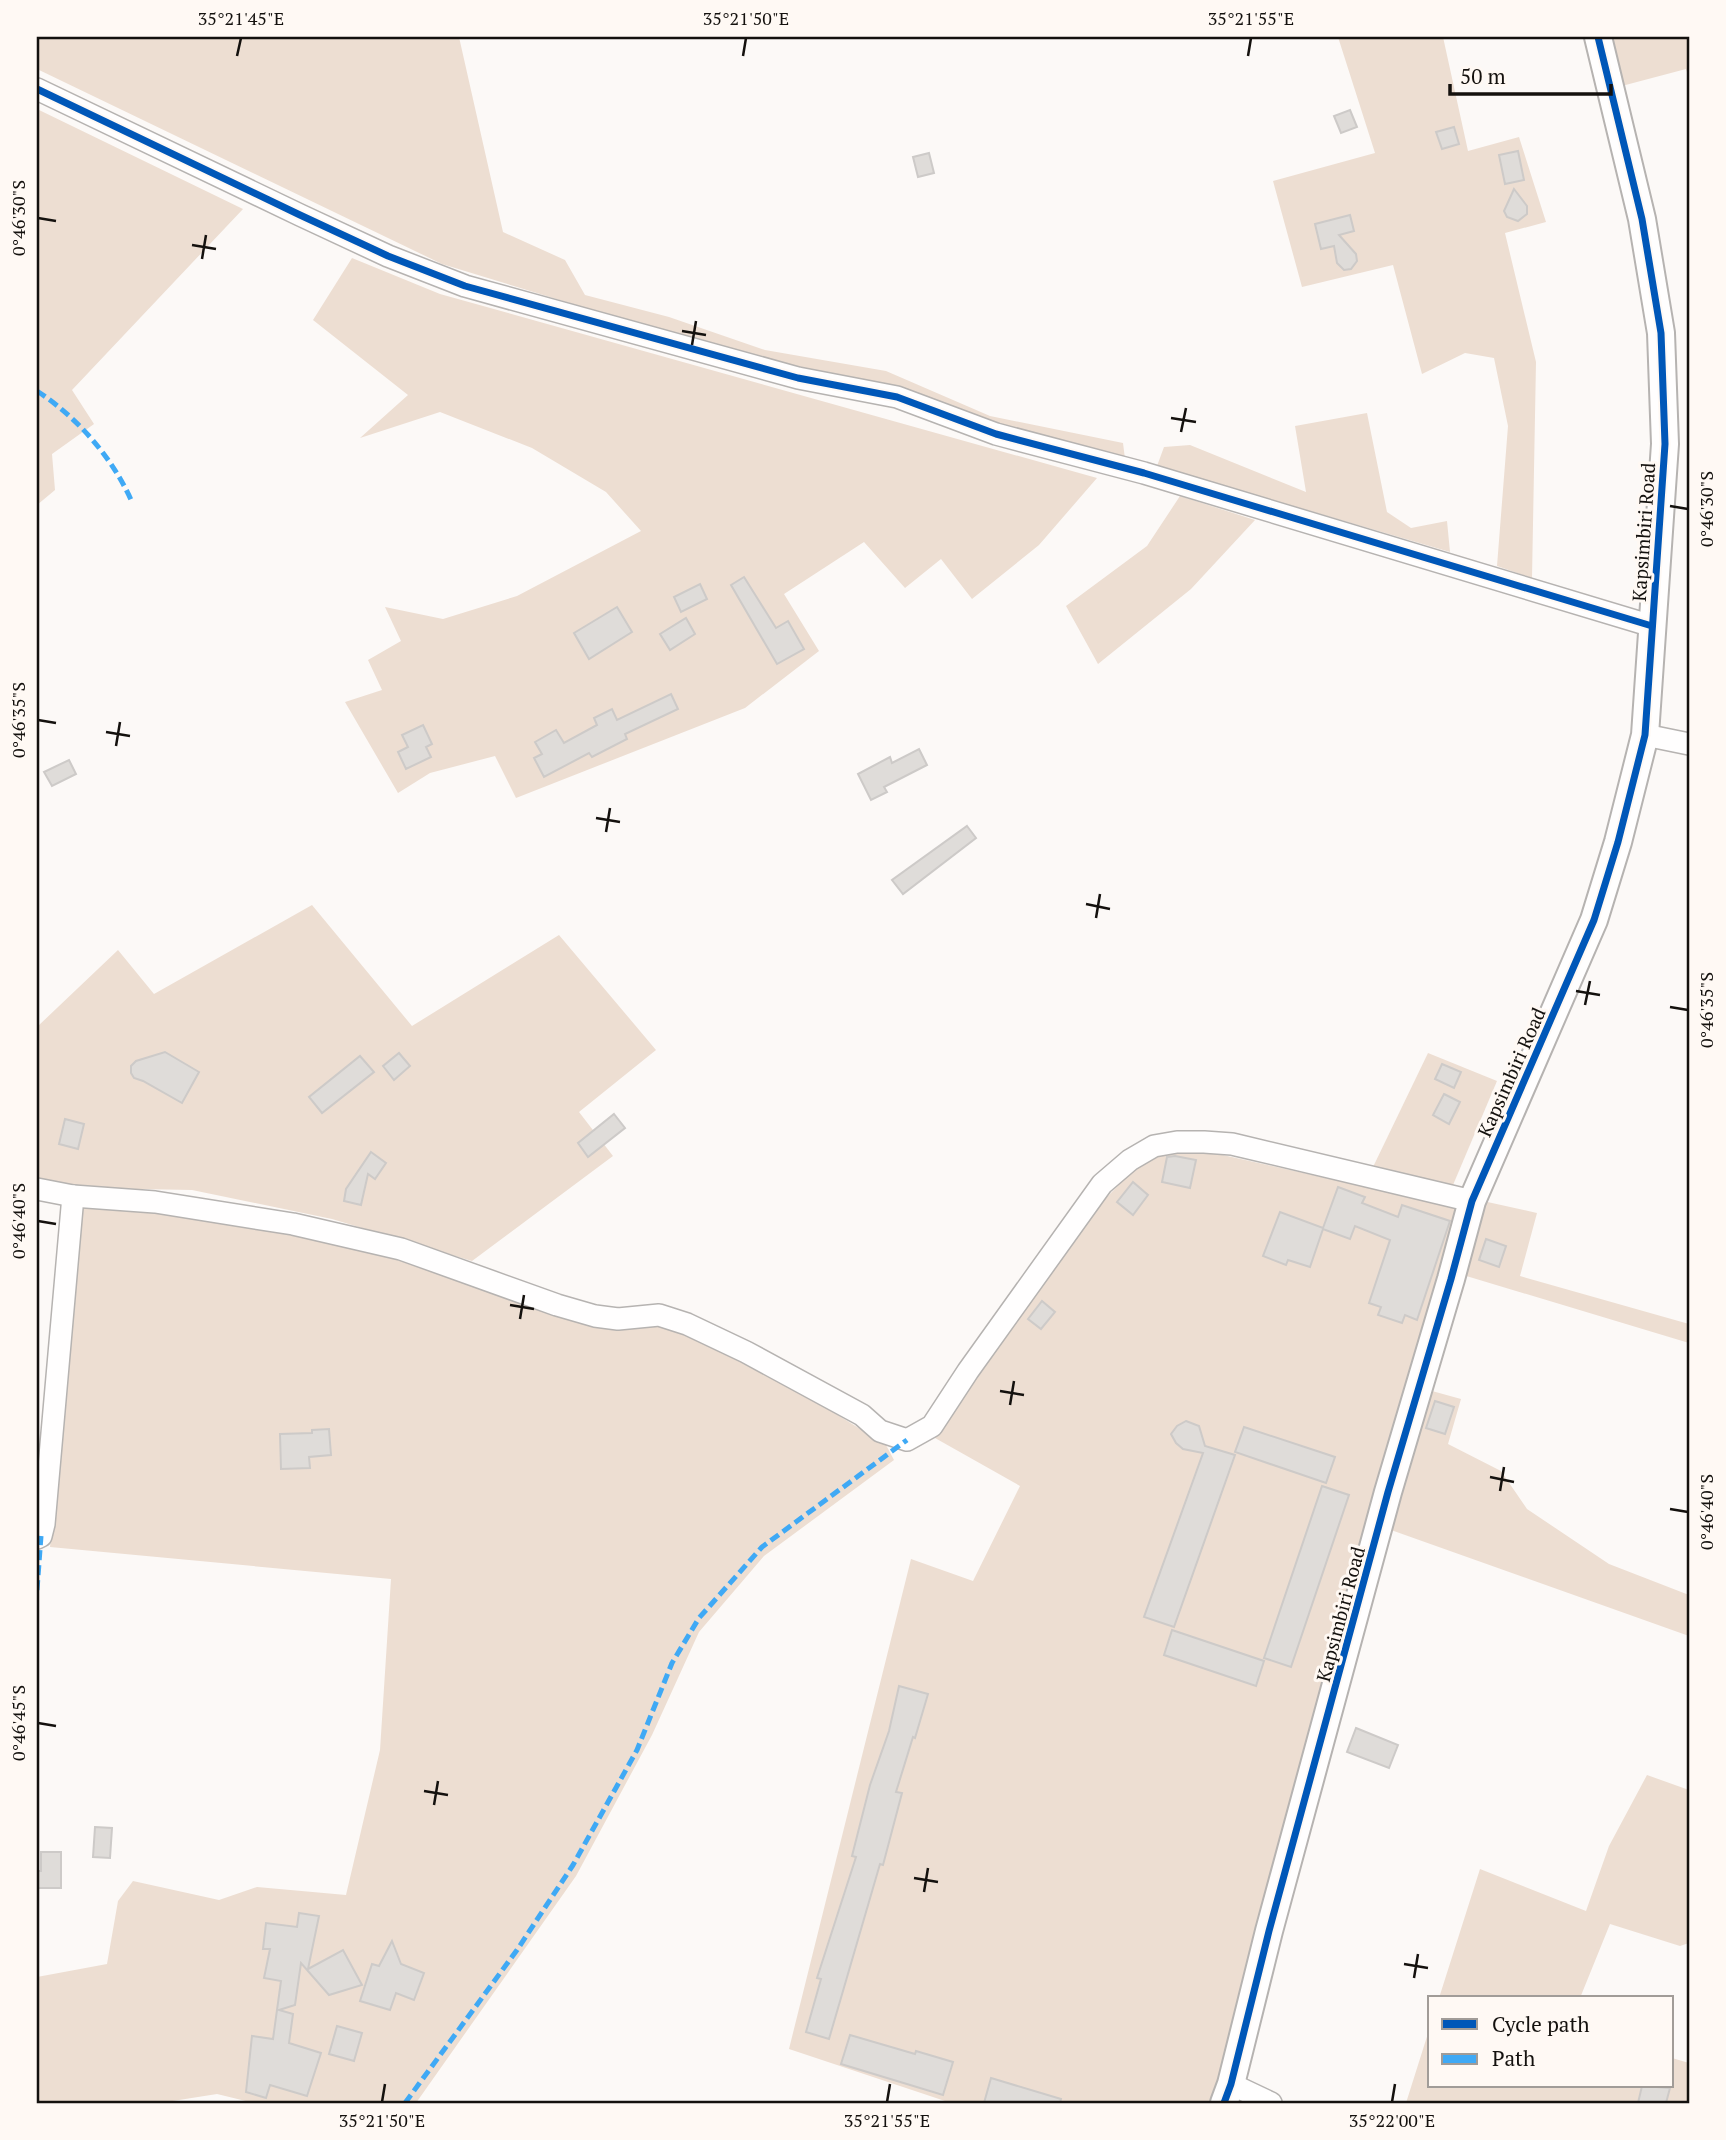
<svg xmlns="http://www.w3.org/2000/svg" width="1726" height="2140" font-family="'PT Serif',serif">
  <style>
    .green { fill: #edded2 }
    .building { fill: #dfdcd9; stroke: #cdcac8; stroke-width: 2 }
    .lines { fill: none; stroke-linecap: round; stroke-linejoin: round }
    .minor-casing { stroke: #b6b3b1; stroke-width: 24 }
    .tertiary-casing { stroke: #b6b3b1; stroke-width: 30 }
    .minor { stroke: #fffefe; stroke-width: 21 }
    .tertiary { stroke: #fffefe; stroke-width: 26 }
    .quiet { stroke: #3fa9f5; stroke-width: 5; stroke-dasharray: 10 5; stroke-linecap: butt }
    .cycleway-casing { stroke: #fff9f4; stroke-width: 11 }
    .cycleway { stroke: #0057b8; stroke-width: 7 }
    .ticks { fill: none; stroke: #14110e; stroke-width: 2.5 }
    .labels { text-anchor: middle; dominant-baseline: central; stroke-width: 6; stroke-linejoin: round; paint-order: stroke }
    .street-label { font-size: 19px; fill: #14110e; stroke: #fff9f4 }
    .neatline { fill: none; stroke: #14110e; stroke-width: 2.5 }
    .ticks-label { font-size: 18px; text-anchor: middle; fill: #14110e }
  </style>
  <rect width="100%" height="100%" fill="#fcf9f7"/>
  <g class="green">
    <path d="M37,37H459L503,232L565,260L585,295L669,317L765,350L886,371L990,416L1123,443L1125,459L806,375L442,264L37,69Z"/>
    <path d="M1338,37H1443L1468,151L1519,137L1546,222L1505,233L1536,362L1532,578L1497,566L1508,426L1494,358L1465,353L1422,374L1393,265L1302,287L1273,181L1375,153Z"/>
    <path d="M1605,37H1689V78L1686,69L1618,87Z"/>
    <path d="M37,109L243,209L72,390L94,424L52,454L55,490L37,505Z"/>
    <path d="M352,258L440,294L1097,478L1039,545L972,599L941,559L905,588L864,542L784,594L819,651L745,708L516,798L495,756L430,773L398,793L345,702L382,690L368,660L401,641L385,607L443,619L517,596L641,531L606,492L532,448L440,412L360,438L408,395L313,320Z"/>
    <path d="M1367,413L1387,512L1411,528L1447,521L1450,552L1157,466L1164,447L1190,445L1306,492L1295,426Z"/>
    <path d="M1180,496L1255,520L1191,589L1098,664L1066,606L1147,546Z"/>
    <path d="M312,905L412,1026L559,935L656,1050L579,1112L613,1156L472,1261L332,1219L192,1190L84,1188L37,1179V1027L118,950L154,994Z"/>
    <path d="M1428,1053L1497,1081L1453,1185L1373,1167Z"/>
    <path d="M1169,1150L1205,1151L1460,1208L1331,1652L1218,2081L1210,2103H951L789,2049L911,1559L973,1581L1020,1486L935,1438L998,1338L1106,1198L1142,1161Z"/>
    <path d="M1483,1201L1537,1213L1520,1276L1689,1324V1343L1463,1275Z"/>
    <path d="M82,1206L161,1210L347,1244L607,1327L662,1324L778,1378L886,1445L894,1460L764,1556L699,1632L652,1735L576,1876L416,2103H254L217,2094L160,2103H37V1977L107,1964L118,1901L133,1881L219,1900L257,1887L346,1895L380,1750L391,1579L50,1547Z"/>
    <path d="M1432,1391L1461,1399L1448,1444L1501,1471L1527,1509L1609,1564L1689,1595V1636L1391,1530Z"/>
    <path d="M1647,1775L1689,1790V1943L1680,1946L1610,1924L1580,1998H1439L1480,1869L1586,1911L1609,1846Z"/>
    <path d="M1430,2027V2086H1672V2058L1689,2063V2103H1406Z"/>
  </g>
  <g class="building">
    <path d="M1350,110L1357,127L1341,133L1334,116Z"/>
    <path d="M1454,127L1459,144L1442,149L1436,132Z"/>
    <path d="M1518,151L1524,180L1505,184L1499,155Z"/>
    <path d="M929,153L934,173L918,177L913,157Z"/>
    <path d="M1514,189L1527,206V214L1518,221L1507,217L1504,211Z"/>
    <path d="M1350,215L1354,231L1339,235L1356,254L1357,261L1351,269L1344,270L1337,263L1334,246L1321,249L1315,224Z"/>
    <path d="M744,577L776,628L788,621L804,649L777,664L731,585Z"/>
    <path d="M700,584L707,599L681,612L674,597Z"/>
    <path d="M617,607L632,632L589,659L574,633Z"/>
    <path d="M686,618L695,634L670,650L660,634Z"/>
    <path d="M671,694L678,709L625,734L627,739L592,757L589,753L544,777L534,758L542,754L535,742L556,730L564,743L597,725L594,718L612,709L617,720Z"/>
    <path d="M423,725L432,744L426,747L431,757L406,769L398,752L408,747L402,735Z"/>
    <path d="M919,749L927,765L884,787L887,792L871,800L858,774L890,757L892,763Z"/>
    <path d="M69,760L76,774L52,786L44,772Z"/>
    <path d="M967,826L976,838L903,894L892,880Z"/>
    <path d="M165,1052L199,1072L182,1103L143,1081L134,1078L131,1073V1066L136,1061Z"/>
    <path d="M399,1053L410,1066L394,1080L383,1066Z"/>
    <path d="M360,1056L374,1072L322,1113L309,1097Z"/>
    <path d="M1442,1064L1461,1072L1454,1088L1435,1079Z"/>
    <path d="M1444,1094L1460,1102L1449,1124L1433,1115Z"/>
    <path d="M614,1114L625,1128L588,1157L578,1143Z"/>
    <path d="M65,1119L84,1124L78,1149L59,1144Z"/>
    <path d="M371,1152L386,1163L375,1179L368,1174L361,1205L344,1201L346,1189Z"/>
    <path d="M1175,1156L1196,1160L1190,1188L1162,1182L1167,1157Z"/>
    <path d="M1133,1182L1148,1195L1133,1215L1117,1202Z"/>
    <path d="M1338,1187L1365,1197L1362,1203L1398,1217L1402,1205L1450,1221L1417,1320L1405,1315L1402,1323L1378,1315L1381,1307L1369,1303L1390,1240L1355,1226L1350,1239L1323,1229L1310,1267L1288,1260L1286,1265L1263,1256L1280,1212L1323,1228Z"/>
    <path d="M1486,1239L1506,1246L1499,1267L1479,1260Z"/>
    <path d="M1042,1301L1055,1312L1041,1329L1028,1319Z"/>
    <path d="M1435,1401L1454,1407L1445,1434L1426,1428Z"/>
    <path d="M1186,1421L1199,1426L1205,1446L1235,1455L1174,1627L1144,1617L1203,1453L1183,1449L1176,1443L1171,1434L1177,1426Z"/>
    <path d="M1244,1427L1335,1457L1326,1483L1235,1452Z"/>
    <path d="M329,1429L331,1455L309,1457L310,1468L281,1469L280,1434L312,1433V1430Z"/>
    <path d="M1322,1486L1349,1495L1291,1667L1264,1658Z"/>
    <path d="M1172,1630L1264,1661L1256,1686L1164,1655Z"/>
    <path d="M899,1686L928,1694L915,1738L913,1737L896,1792L902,1793L883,1865L880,1864L829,2039L806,2032L821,1979L817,1978L856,1857L852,1856L870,1785L889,1731Z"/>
    <path d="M1356,1728L1398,1745L1389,1768L1347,1752Z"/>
    <path d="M95,1827L112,1828L110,1858L93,1857Z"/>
    <path d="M41,1852H61V1888H37V1871H41Z"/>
    <path d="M299,1913L319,1916L308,1969L343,1950L362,1985L329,1995L301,1963L295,2005L279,2010L293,2014L289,2043L321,2053L307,2096L270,2085L266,2098L246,2092L252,2036L273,2039L281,1981L264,1978L270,1949H263L266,1923L297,1927Z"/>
    <path d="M392,1941L401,1964L424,1973L414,2000L396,1993L390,2010L360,2001L372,1964L379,1966Z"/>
    <path d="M337,2026L362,2033L354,2061L329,2054Z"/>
    <path d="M850,2035L915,2054L916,2051L953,2062L943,2095L841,2064Z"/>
    <path d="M991,2078L1061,2099L1060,2103H984Z"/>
    <path d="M1642,2086L1670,2088L1666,2103H1638Z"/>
  </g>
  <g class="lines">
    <defs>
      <g id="minor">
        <path d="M37,89L300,215L388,256L465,286L798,378L897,397L996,434L1144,473L1652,626"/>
        <path d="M1645,735L1689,744"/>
        <path d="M37,1189L73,1196L155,1202L293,1224L401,1249L557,1305L595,1316L618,1319L659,1315L687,1324L746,1352L862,1415L880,1431L907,1440L932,1426L968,1371L1102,1184L1130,1160L1154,1146L1177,1142H1204L1232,1144L1472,1201"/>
        <path d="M37,1538L41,1536L44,1524L73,1196"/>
        <path d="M1231,2084L1271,2103"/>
      </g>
      <path id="tertiary" d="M1224,2103L1231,2084L1269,1931L1388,1492L1451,1279L1472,1201L1594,920L1618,842L1645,735L1665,444L1661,333L1642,219L1598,37"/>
    </defs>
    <use href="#minor" class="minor-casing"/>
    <use href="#tertiary" class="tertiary-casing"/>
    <use href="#minor" class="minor"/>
    <use href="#tertiary" class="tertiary"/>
    <g class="quiet">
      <path d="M37,391C78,418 112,457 132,502"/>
      <path d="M37,1590L41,1536"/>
      <path d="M405,2103L517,1950L573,1865L637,1750L672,1663L699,1618L762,1547L907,1440"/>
    </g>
    <defs>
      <g id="cycleway">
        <path d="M37,89L300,215L388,256L465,286L798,378L897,397L996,434L1144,473L1652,626"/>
        <path d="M1224,2103L1231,2084L1269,1931L1388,1492L1451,1279L1472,1201L1594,920L1618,842L1645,735L1665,444L1661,333L1642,219L1598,37"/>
      </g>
    </defs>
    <use href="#cycleway" class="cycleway-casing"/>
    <use href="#cycleway" class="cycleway"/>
  </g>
  <path class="ticks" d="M237,56L241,38M743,56L746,38M1248,56L1251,38M38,218L56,221M192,245L216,249M202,259L206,235M682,331L706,335M692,345L696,321M1171,418L1196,422M1181,432L1186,408M1670,506L1688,509M38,720L56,723M106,732L130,736M116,746L120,722M596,818L620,822M606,832L610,808M1086,904L1110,909M1096,918L1100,894M1576,991L1600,995M1585,1005L1590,981M1670,1007L1688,1010M38,1221L56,1224M510,1305L534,1309M520,1319L524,1295M1000,1391L1024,1395M1010,1405L1014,1381M1490,1477L1514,1482M1500,1491L1504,1467M1670,1509L1688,1512M38,1723L56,1726M424,1791L448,1795M434,1805L438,1781M914,1878L938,1882M924,1892L928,1868M1404,1964L1428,1968M1414,1978L1418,1954M382,2102L385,2084M887,2102L890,2084M1392,2102L1395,2084"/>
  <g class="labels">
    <g class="street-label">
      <text transform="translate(1643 532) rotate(-86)">Kapsimbiri Road</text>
      <text transform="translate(1511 1072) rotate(-66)">Kapsimbiri Road</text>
      <text transform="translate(1340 1614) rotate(-75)">Kapsimbiri Road</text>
    </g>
  </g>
  <rect width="1726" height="2140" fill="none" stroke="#fff9f4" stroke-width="77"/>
  <rect x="1428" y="1996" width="245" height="91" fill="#fff9f4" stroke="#a19c98" stroke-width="2"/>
  <rect x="1442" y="2019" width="35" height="10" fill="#0057b8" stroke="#a19c98" stroke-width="2"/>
  <text x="1492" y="2032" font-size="21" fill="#14110e">Cycle path</text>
  <rect x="1442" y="2054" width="35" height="10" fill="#3fa9f5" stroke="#a19c98" stroke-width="2"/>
  <text x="1492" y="2066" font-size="21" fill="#14110e">Path</text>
  <path d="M1450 84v10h161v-10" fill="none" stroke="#14110e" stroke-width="3.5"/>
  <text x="1460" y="84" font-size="21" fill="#14110e" stroke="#fff9f4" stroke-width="5" paint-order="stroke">50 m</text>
  <rect x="38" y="38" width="1650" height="2064" class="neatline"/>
  <g class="ticks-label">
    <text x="241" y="25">35°21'45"E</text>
    <text x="746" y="25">35°21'50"E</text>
    <text x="1251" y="25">35°21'55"E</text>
    <text transform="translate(19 218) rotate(-90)" y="6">0°46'30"S</text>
    <text transform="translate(1707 509) rotate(-90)" y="6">0°46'30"S</text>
    <text transform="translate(19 720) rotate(-90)" y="6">0°46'35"S</text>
    <text transform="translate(1707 1010) rotate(-90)" y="6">0°46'35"S</text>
    <text transform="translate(19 1221) rotate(-90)" y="6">0°46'40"S</text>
    <text transform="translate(1707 1512) rotate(-90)" y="6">0°46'40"S</text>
    <text transform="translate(19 1723) rotate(-90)" y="6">0°46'45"S</text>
    <text x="382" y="2127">35°21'50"E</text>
    <text x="887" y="2127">35°21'55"E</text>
    <text x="1392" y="2127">35°22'00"E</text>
  </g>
</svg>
